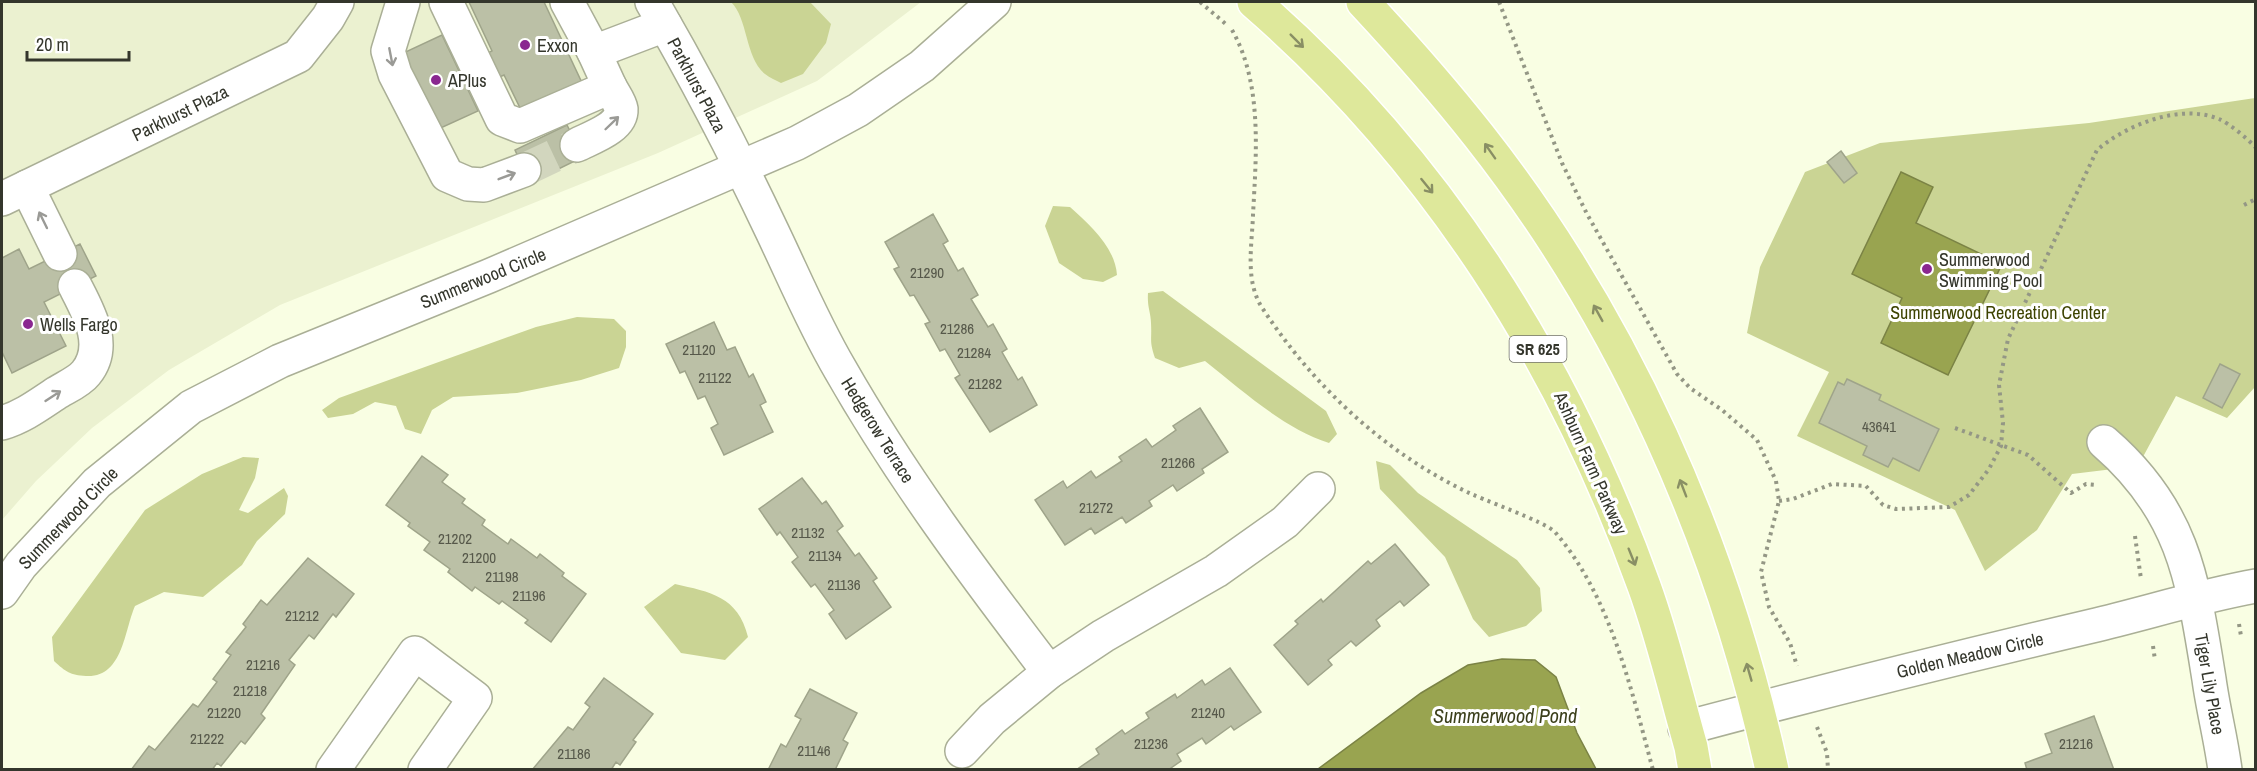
<svg xmlns="http://www.w3.org/2000/svg" width="2257" height="771" font-family="'Archivo Narrow',sans-serif">
  <style>
    .built { fill: #ebf1d0 }
    .green { fill: #cad494 }
    .water { fill: #99a450; stroke: #7b8345; stroke-width: 1.5 }
    .building { fill: #bbc0a6; stroke: #9fa48a; stroke-width: 1.5 }
    .lines { fill: none; stroke-linecap: round; stroke-linejoin: round }
    .minor-tunnel { stroke: #d2d6be; stroke-width: 33; stroke-dasharray: 33 16; stroke-linecap: butt }
    .minor-casing { stroke: #aaaf96; stroke-width: 36 }
    .major-casing { stroke: #fff; stroke-width: 36 }
    .path { stroke: #949785; stroke-width: 4; stroke-dasharray: 3 4.5; stroke-linecap: butt }
    .minor { stroke: #fff; stroke-width: 33 }
    .major { stroke: #dee89b; stroke-width: 33 }
    .oneway { stroke: #898f64 }
    .oneway2 { stroke: #9a9a96 }
    .poi-dot { fill: #8a2790; stroke: #fff; stroke-width: 2 }
    .labels { text-anchor: middle; dominant-baseline: central; stroke-width: 6; stroke-linejoin: round; paint-order: stroke }
    .number-label { font-size: 15px; fill: #56584a }
    .shield { fill: #fff; stroke: #71726b; stroke-width: 1.5 }
    .shield-label { font-size: 16px; font-weight: bold; fill: #34362c }
    .poi-label { font-size: 18px; fill: #34362c; stroke: #fff; text-anchor: start }
    .street-label { font-size: 18px; fill: #34362c; stroke: #fff }
    .park-label { font-size: 18px; fill: #3d4300; stroke: #fff }
    .water-label { font-size: 20px; font-style: italic; fill: #3b3f1b; stroke: #fff }
  </style>
  <rect width="100%" height="100%" fill="#f9fee3"/>
  <path class="built" d="M2,2H921L817,81L658,153L280,305L169,370L92,428L36,481L2,520Z"/>
  <g class="green">
    <path d="M731,2H810L831,24L826,43L803,74L781,83C776,80 770,78 765,74C745,58 748,18 731,2Z"/>
    <path d="M2255,98V387L2227,418L2176,396L2138,466L2072,474L2037,530L1985,571L1955,510L1797,436L1829,372L1747,333L1760,267L1805,172L1880,143L2089,123Z"/>
    <path d="M1053,206L1070,207C1090,225 1115,247 1117,275L1103,282L1083,279L1059,263L1045,226Z"/>
    <path d="M1163,291L1326,411L1337,434L1329,443C1283,428 1243,391 1205,361L1179,368L1155,358C1149,340 1152,341 1151,323C1151,313 1147,307 1148,293Z"/>
    <path d="M577,317L614,319L626,331V347L619,368L581,380L517,393L453,397L432,410L421,434L405,429L396,406L375,402L353,414L328,418L322,410L339,398L536,327Z"/>
    <path d="M243,457L259,458L255,478L239,510L248,513L284,488L288,496L285,514L257,541L242,565L203,597L164,592L135,606C124,631 123,678 86,676C70,675 66,672 54,661L52,637L145,510L202,474Z"/>
    <path d="M1376,461L1390,465L1418,493L1517,560L1540,588L1542,611L1526,626L1489,637L1473,619L1445,557L1380,489Z"/>
    <path d="M675,584C710,592 738,596 748,637L725,660L681,653L644,607Z"/>
  </g>
  <g class="water">
    <path d="M1901,172L1933,187L1916,223L2002,264L1948,375L1881,343L1902,298L1852,274Z"/>
    <path d="M1502,659L1535,660L1556,677L1577,733L1596,769H1318L1421,693L1468,665Z"/>
  </g>
  <g class="building">
    <path d="M469,2H544L583,85L523,114L504,75L468,91L457,68L492,51Z"/>
    <path d="M442,35L478,111L434,131L399,55Z"/>
    <path d="M567,125L583,157L530,183L515,150Z"/>
    <path d="M1841,151L1857,173L1844,183L1827,162Z"/>
    <path d="M933,214L948,241L943,244L958,271L963,268L978,295L971,299L988,327L993,324L1007,349L1002,352L1018,380L1022,377L1037,405L990,432L955,378L960,375L945,349L940,351L925,324L930,322L914,295L910,296L894,269L899,267L885,242Z"/>
    <path d="M80,244L96,276L44,302L66,346L12,373L2,352V258L19,249L29,269Z"/>
    <path d="M714,322L727,350L735,347L749,377L753,374L766,402L760,405L773,432L724,455L711,428L718,424L705,396L698,399L685,371L680,373L666,344Z"/>
    <path d="M2220,364L2240,374L2222,408L2203,398Z"/>
    <path d="M1847,379L1881,395L1879,400L1939,429L1919,471L1893,458L1888,467L1863,455L1867,446L1819,423L1838,382L1844,385Z"/>
    <path d="M1200,408L1228,452L1202,469L1204,473L1177,491L1173,485L1149,501L1152,506L1126,523L1122,517L1095,534L1091,528L1065,545L1035,500L1063,481L1067,488L1091,471L1096,478L1122,461L1119,457L1146,439L1152,447L1176,430L1173,426Z"/>
    <path d="M422,456L448,475L442,482L465,499L462,503L485,520L482,525L508,544L511,539L537,558L540,554L564,573L562,576L586,594L551,642L525,623L528,620L502,601L499,604L475,587L472,591L448,572L450,569L424,550L430,542L408,526L410,523L386,505Z"/>
    <path d="M802,478L822,504L826,501L843,526L837,531L855,556L859,553L877,578L873,581L891,607L846,639L829,614L834,610L815,584L811,587L792,562L798,557L780,532L777,535L759,509Z"/>
    <path d="M1395,544L1429,585L1404,606L1400,601L1376,620L1380,626L1356,646L1351,641L1328,660L1332,665L1308,685L1274,645L1298,624L1295,621L1321,599L1323,602L1368,561L1371,564Z"/>
    <path d="M308,558L354,594L336,617L333,614L314,639L309,635L289,660L295,665L261,714L265,718L245,744L241,741L221,766L217,763L212,770H131L149,746L155,750L193,704L198,707L217,682L213,679L231,655L226,652L246,627L243,624L261,600L267,605Z"/>
    <path d="M1230,668L1261,712L1234,730L1231,726L1206,744L1202,738L1177,754L1181,761L1168,770H1076L1099,754L1096,749L1122,730L1125,734L1149,718L1146,713L1175,694L1177,698L1202,680L1205,685Z"/>
    <path d="M604,678L653,714L633,740L636,742L620,765L616,762L611,770H532L568,727L573,730L590,707L585,703Z"/>
    <path d="M810,689L857,713L843,740L848,743L835,770H768L781,744L786,747L801,719L795,716Z"/>
    <path d="M2094,716L2114,770H2027L2025,763L2052,753L2045,734Z"/>
  </g>
  <g class="lines">
    <path class="minor-tunnel" d="M524,170L577,145"/>
    <defs>
      <g id="minor">
        <path d="M403,2L388,51L395,74L447,175L468,184L484,185L524,170"/>
        <path d="M446,2L502,119L520,126L610,87L594,52"/>
        <path d="M567,2L594,52L665,25"/>
        <path d="M652,2C695,76 735,153 772,231C794,277 814,325 840,369C901,476 974,574 1049,672"/>
        <path d="M577,145C590,138 622,128 621,109C620,102 613,93 610,87"/>
        <path d="M27,187L60,254"/>
        <path d="M2,199L298,56L328,18L337,2"/>
        <path d="M2,423C22,417 37,406 55,394C64,388 79,382 86,373C108,346 89,313 75,286"/>
        <path d="M2104,442C2184,511 2193,580 2209,679C2213,709 2221,739 2225,770"/>
        <path d="M2,592L21,565L97,483L191,407L280,361L489,276L797,143L858,110L922,66L994,2"/>
        <path d="M1685,728C1820,692 1956,658 2092,626C2147,613 2200,596 2256,586"/>
        <path d="M962,751L992,719L1049,672L1103,636L1216,571L1285,522L1318,489"/>
        <path d="M333,770L415,653L475,698L425,770"/>
      </g>
      <g id="major">
        <path d="M1254,2C1435,159 1563,361 1644,586C1663,638 1676,694 1691,747L1695,770"/>
        <path d="M1363,2C1403,45 1442,89 1479,136C1624,320 1722,541 1772,770"/>
      </g>
    </defs>
    <use href="#minor" class="minor-casing"/>
    <use href="#major" class="major-casing"/>
    <g class="path">
      <path d="M1200,2L1227,25"/>
      <path d="M1499,2L1562,163L1587,214L1677,374L1690,388L1722,410L1757,440L1776,481L1779,501L1761,572L1769,607L1790,643L1797,666"/>
      <path d="M1232,30C1263,84 1256,156 1253,215C1252,245 1245,279 1261,306C1311,383 1380,449 1463,490C1480,499 1546,522 1555,532C1611,597 1631,689 1653,770"/>
      <path d="M2244,205L2256,199"/>
      <path d="M1955,428L2028,455L2071,493L2086,484L2097,485"/>
      <path d="M1779,501L1793,499L1832,484L1866,486L1883,505L1896,509L1949,507L1969,495L1989,469L2001,446L2003,423L1999,385L2008,339L2097,150C2126,125 2180,103 2219,119C2230,124 2247,138 2256,148"/>
      <path d="M2135,536L2141,579"/>
      <path d="M2239,624L2241,636"/>
      <path d="M2153,646L2155,660"/>
      <path d="M1817,727L1827,753L1828,770"/>
    </g>
    <use href="#minor" class="minor"/>
    <use href="#major" class="major"/>
  </g>
  <defs><path id="oneway-shaft" d="M-6 0H5M1.5-3L5.5 0L1.5 3" fill="none" stroke-width="1.6" stroke-linecap="round" stroke-linejoin="round" transform="scale(1.5)"/></defs>
  <g class="oneway">
    <use href="#oneway-shaft" transform="translate(1297 41) rotate(45)"/>
    <use href="#oneway-shaft" transform="translate(1490 151) rotate(-125)"/>
    <use href="#oneway-shaft" transform="translate(1427 186) rotate(51)"/>
    <use href="#oneway-shaft" transform="translate(1598 313) rotate(-119)"/>
    <use href="#oneway-shaft" transform="translate(1683 488) rotate(-111)"/>
    <use href="#oneway-shaft" transform="translate(1632 557) rotate(68)"/>
    <use href="#oneway-shaft" transform="translate(1749 672) rotate(-106)"/>
  </g>
  <g class="oneway2">
    <use href="#oneway-shaft" transform="translate(391 57) rotate(79)"/>
    <use href="#oneway-shaft" transform="translate(612 123) rotate(-44)"/>
    <use href="#oneway-shaft" transform="translate(507 176) rotate(-21)"/>
    <use href="#oneway-shaft" transform="translate(43 220) rotate(-116)"/>
    <use href="#oneway-shaft" transform="translate(53 396) rotate(-33)"/>
  </g>
  <g class="poi-dot">
    <circle cx="525" cy="45" r="6"/>
    <circle cx="436" cy="80" r="6"/>
    <circle cx="1927" cy="269" r="6"/>
    <circle cx="28" cy="324" r="6"/>
  </g>
  <g class="labels">
    <g class="number-label">
      <text x="927" y="272">21290</text>
      <text x="957" y="328">21286</text>
      <text x="699" y="349">21120</text>
      <text x="974" y="352">21284</text>
      <text x="715" y="377">21122</text>
      <text x="985" y="383">21282</text>
      <text x="1879" y="426">43641</text>
      <text x="1178" y="462">21266</text>
      <text x="1096" y="507">21272</text>
      <text x="808" y="532">21132</text>
      <text x="455" y="538">21202</text>
      <text x="825" y="555">21134</text>
      <text x="479" y="557">21200</text>
      <text x="502" y="576">21198</text>
      <text x="844" y="584">21136</text>
      <text x="529" y="595">21196</text>
      <text x="302" y="615">21212</text>
      <text x="263" y="664">21216</text>
      <text x="250" y="690">21218</text>
      <text x="224" y="712">21220</text>
      <text x="1208" y="712">21240</text>
      <text x="207" y="738">21222</text>
      <text x="1151" y="743">21236</text>
      <text x="2076" y="743">21216</text>
      <text x="814" y="750">21146</text>
      <text x="574" y="753">21186</text>
    </g>
    <rect class="shield" x="1509.5" y="336" width="57" height="26" rx="4.5"/>
    <g class="shield-label">
      <text x="1538" y="349">SR 625</text>
    </g>
    <g class="poi-label">
      <text x="537" y="45">Exxon</text>
      <text x="448" y="80">APlus</text>
      <text x="1939" y="259">Summerwood<tspan x="1939" dy="21">Swimming Pool</tspan></text>
      <text x="40" y="324">Wells Fargo</text>
    </g>
    <g class="street-label">
      <text transform="translate(697 85) rotate(62)">Parkhurst Plaza</text>
      <text transform="translate(180 113) rotate(-26)">Parkhurst Plaza</text>
      <text transform="translate(483 278) rotate(-22)">Summerwood Circle</text>
      <text transform="translate(878 430) rotate(58)">Hedgerow Terrace</text>
      <text transform="translate(1591 463) rotate(66)">Ashburn Farm Parkway</text>
      <text transform="translate(68 518) rotate(-46)">Summerwood Circle</text>
      <text transform="translate(1970 655) rotate(-13)">Golden Meadow Circle</text>
      <text transform="translate(2210 684) rotate(80)">Tiger Lily Place</text>
    </g>
    <g class="park-label">
      <text x="1998" y="312">Summerwood Recreation Center</text>
    </g>
    <g class="water-label">
      <text x="1505" y="715">Summerwood Pond</text>
    </g>
  </g>
  <rect width="2257" height="771" fill="none" stroke="#34362c" stroke-width="6"/>
  <path d="M27 51v9h102v-9" fill="none" stroke="#34362c" stroke-width="3"/>
  <text x="36" y="51" font-size="18" fill="#34362c" stroke="#ffffff" stroke-width="4.5" paint-order="stroke">20 m</text>
</svg>
